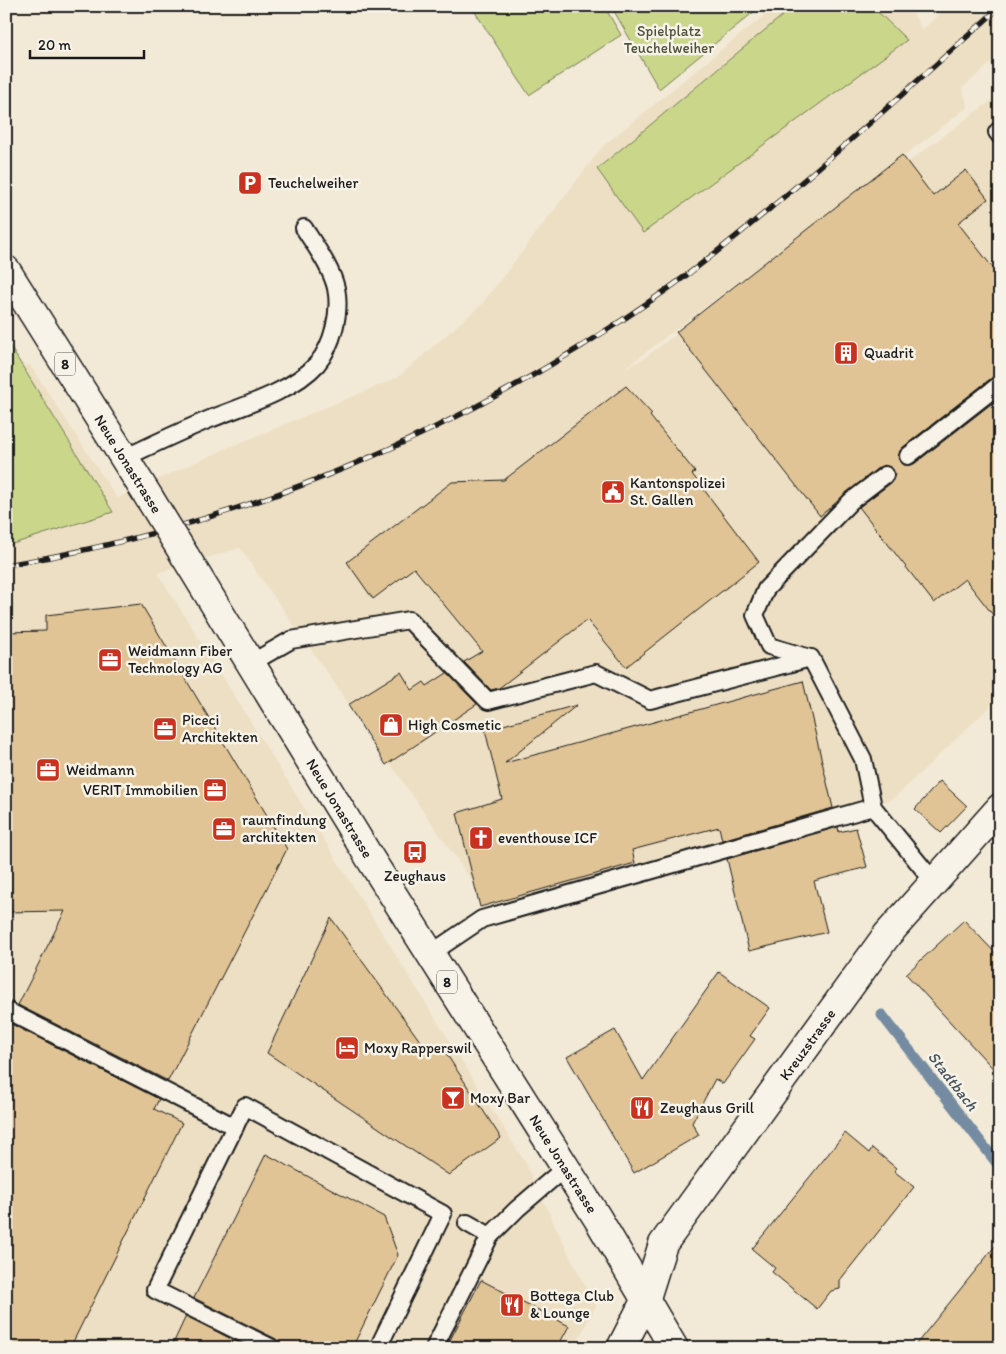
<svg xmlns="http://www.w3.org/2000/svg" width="1006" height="1354" font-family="Itim,sans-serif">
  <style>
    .built { fill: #eddfc3 }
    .green { fill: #cad78b; stroke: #737a54 }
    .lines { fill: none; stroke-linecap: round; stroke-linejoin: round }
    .stream { stroke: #748ba1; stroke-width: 11 }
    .building { fill: #e0c495; stroke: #1c1c1c }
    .service-casing { stroke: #1c1c1c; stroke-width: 20 }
    .minor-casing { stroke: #1c1c1c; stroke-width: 31 }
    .tertiary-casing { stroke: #1c1c1c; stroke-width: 31 }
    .primary-casing { stroke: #1c1c1c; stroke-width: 31 }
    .service { stroke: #f7f3e8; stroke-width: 16 }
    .minor { stroke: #f7f3e8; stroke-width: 28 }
    .tertiary { stroke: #f7f3e8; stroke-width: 28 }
    .primary { stroke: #f7f3e8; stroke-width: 28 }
    .rail-casing { stroke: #1c1c1c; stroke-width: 5.5 }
    .rail { stroke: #f7f3e8; stroke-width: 4; stroke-dasharray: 11; stroke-linecap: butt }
    .primary-bridge-casing { stroke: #1c1c1c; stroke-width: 31; stroke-linecap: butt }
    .primary-bridge { stroke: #f7f3e8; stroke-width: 28 }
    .labels { text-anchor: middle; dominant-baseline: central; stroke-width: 5; stroke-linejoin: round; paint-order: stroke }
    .shield { fill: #f7f3e8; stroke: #5e5c59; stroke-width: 1 }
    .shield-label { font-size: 14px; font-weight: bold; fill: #1c1c1c }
    .park-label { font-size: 15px; fill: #50543d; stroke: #f7f3e8 }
    .poi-label { font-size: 15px; fill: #1c1c1c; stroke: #f7f3e8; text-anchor: start }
    .street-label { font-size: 15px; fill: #1c1c1c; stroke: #f7f3e8 }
    .water-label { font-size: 16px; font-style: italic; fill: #48545e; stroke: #f7f3e8 }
  </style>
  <rect width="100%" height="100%" fill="#f2ead7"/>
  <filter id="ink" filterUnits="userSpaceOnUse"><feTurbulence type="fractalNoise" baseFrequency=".02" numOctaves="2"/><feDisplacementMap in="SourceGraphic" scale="10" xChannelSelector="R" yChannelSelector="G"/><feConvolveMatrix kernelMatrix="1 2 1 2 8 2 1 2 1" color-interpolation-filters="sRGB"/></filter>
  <g filter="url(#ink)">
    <path class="built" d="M776,6H909L922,30L948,6H1000V55L962,88L968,107L625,368L643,359L1000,94V697L893,799L502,924L240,548L158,573L526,1164L568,1253L596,1306L574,1348H6V367L30,365L117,498L225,449L397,378L481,305L604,145Z"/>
    <g class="green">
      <path d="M471,6H604L621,35L529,95Z"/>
      <path d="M611,6H761L659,89Z"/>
      <path d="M794,6H872L907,40L643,233L597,169Z"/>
      <path d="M6,340L113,512L6,546Z"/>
    </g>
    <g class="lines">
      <path class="stream" d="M882,1015L1000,1167"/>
    </g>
    <g class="building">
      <path d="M902,155L933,196L966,170L988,199L958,223L1000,277V374L994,376L902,448L898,457L904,465L914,464L1000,397V624L965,579L934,603L859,507L891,483L895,474L893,469L884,465L879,467L820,516L676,332Z"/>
      <path d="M626,386L652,414L650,416L695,472L692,474L759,562L626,667L587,620L499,688L491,690L464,662L482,651L414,568L373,599L347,562L452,482L504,480Z"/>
      <path d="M141,604L287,849L168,1081L18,1005L65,911L6,912V632L46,631V615Z"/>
      <path d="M401,672L412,690L424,682L427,686L447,673L477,704L386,765L348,705Z"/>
      <path d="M803,681L833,808L722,840L719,827L632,850L635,863L480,907L457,813L502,799L485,730L577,705L505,763Z"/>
      <path d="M940,781L967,806L941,833L915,809Z"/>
      <path d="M838,827L839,832L856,828L867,867L814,881L827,932L749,951L727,859Z"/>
      <path d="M331,918L428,1052L440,1044L501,1138L449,1175L267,1053Z"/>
      <path d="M964,920L1000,958V1076L906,974Z"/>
      <path d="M719,972L770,1008L750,1036L755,1039L723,1084L715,1079L692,1123L699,1135L634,1173L567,1057L615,1030L643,1080Z"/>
      <path d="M9,1023L159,1099L154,1109L182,1123L70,1348H6V1029Z"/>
      <path d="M845,1133L869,1153L872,1148L896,1168L894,1171L914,1187L840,1280V1289L831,1291L817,1309L772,1272L775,1268L752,1249Z"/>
      <path d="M266,1154L384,1217L398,1255L352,1348H282L276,1339L194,1298Z"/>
      <path d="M1000,1240V1348H913Z"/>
      <path d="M481,1280L569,1326L557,1348H446Z"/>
      <path d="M186,1316L249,1348H171Z"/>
    </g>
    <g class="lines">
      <defs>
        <g id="service">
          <path d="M1000,130L997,132L1000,136"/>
          <path d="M908,456L1000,384"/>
          <path d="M124,458C152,445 181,431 210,419C243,406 293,391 317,364C333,345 341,312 336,288C331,267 315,246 304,228"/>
          <path d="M810,658L769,646L755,615L766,589L851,501L885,475"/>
          <path d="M251,663L291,640L409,620L488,701L596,673L650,700L811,658L863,759L873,807L934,882"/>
          <path d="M430,954L482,919L873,807"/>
          <path d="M6,1010L235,1127"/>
          <path d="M467,1223L490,1236L517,1209L566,1167"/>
          <path d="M272,1348L155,1290L245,1106L443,1214L378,1348"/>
          <path d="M434,1348L490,1236"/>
        </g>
        <g id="minor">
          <path id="s1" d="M645,1301L663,1244L887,935L1000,808"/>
        </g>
        <path id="tertiary" d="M621,1348L645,1301"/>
        <g id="primary">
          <path d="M6,270L150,499"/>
          <path id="s2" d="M185,556L371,860L598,1219L674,1348"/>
        </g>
      </defs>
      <use href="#service" class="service-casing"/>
      <use href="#minor" class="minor-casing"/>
      <use href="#tertiary" class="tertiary-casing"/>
      <use href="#primary" class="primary-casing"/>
      <use href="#service" class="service"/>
      <use href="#minor" class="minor"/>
      <use href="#tertiary" class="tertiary"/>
      <use href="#primary" class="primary"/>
      <defs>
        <path id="rail" d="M6,565C244,526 465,431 662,293C705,263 745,229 785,196C858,135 929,71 1000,7"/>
      </defs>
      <use href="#rail" class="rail-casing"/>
      <use href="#rail" class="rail"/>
      <defs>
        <path id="primary-bridge" d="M150,499L185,556"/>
      </defs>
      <use href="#primary-bridge" class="primary-bridge-casing"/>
      <use href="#primary-bridge" class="primary-bridge"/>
    </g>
  </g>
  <defs>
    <symbol id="parking-square" viewBox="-11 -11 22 22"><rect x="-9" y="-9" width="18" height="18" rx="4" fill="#c8321e" stroke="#f7f3e8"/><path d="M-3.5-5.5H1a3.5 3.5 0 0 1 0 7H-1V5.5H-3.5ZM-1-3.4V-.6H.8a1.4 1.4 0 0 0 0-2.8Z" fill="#fff"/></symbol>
    <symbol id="building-square" viewBox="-11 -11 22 22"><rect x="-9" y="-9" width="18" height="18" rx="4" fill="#c8321e" stroke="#f7f3e8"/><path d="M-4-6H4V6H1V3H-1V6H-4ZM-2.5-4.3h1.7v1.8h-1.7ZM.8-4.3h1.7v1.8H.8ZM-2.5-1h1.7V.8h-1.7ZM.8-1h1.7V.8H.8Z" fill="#fff"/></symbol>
    <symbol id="civic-square" viewBox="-11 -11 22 22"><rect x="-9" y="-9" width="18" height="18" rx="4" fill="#c8321e" stroke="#f7f3e8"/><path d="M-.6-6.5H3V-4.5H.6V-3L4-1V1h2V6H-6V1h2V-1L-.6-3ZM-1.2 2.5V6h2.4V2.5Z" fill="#fff"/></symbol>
    <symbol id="office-square" viewBox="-11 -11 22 22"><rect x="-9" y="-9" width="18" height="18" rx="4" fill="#c8321e" stroke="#f7f3e8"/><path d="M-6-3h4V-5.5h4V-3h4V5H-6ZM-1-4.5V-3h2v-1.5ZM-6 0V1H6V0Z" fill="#fff"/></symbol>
    <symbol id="shop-square" viewBox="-11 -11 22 22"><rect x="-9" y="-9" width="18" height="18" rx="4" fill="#c8321e" stroke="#f7f3e8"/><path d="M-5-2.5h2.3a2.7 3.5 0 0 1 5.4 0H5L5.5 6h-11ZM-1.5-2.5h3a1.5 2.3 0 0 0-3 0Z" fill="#fff"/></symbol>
    <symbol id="church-square" viewBox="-11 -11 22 22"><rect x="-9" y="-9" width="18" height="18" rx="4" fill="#c8321e" stroke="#f7f3e8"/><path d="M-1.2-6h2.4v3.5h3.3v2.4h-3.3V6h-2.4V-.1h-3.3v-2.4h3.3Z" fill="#fff"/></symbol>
    <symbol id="bus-square" viewBox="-11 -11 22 22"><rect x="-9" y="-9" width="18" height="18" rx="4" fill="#c8321e" stroke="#f7f3e8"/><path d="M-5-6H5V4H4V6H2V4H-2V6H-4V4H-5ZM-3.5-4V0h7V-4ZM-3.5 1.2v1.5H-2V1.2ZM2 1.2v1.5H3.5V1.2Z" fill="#fff"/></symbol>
    <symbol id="hotel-square" viewBox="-11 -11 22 22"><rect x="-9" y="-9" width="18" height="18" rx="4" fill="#c8321e" stroke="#f7f3e8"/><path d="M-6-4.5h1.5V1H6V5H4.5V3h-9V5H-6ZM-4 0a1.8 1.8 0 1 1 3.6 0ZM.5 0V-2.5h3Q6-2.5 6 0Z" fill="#fff"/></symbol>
    <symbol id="bar-square" viewBox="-11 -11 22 22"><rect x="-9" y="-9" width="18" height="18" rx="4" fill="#c8321e" stroke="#f7f3e8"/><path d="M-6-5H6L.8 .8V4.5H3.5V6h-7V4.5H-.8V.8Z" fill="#fff"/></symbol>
    <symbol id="restaurant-square" viewBox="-11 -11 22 22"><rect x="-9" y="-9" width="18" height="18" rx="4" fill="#c8321e" stroke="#f7f3e8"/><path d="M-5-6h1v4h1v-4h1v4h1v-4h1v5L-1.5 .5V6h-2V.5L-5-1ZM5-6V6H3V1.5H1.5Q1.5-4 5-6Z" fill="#fff"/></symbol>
  </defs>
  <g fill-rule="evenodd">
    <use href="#parking-square" x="236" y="169" width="28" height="28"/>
    <use href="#building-square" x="832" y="339" width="28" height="28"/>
    <use href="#civic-square" x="599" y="478" width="28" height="28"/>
    <use href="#office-square" x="96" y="646" width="28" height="28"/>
    <use href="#shop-square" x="377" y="711" width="28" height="28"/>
    <use href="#office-square" x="151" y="715" width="28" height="28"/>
    <use href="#office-square" x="34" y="756" width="28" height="28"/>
    <use href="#office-square" x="201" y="776" width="28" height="28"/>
    <use href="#office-square" x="210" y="815" width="28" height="28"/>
    <use href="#church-square" x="467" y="824" width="28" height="28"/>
    <use href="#bus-square" x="401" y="838" width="28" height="28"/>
    <use href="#hotel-square" x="333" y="1034" width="28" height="28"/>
    <use href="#bar-square" x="439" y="1084" width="28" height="28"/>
    <use href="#restaurant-square" x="628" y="1094" width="28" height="28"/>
    <use href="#restaurant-square" x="498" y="1291" width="28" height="28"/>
  </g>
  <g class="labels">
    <g class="shield">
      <rect x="55" y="352.5" width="20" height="23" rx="4"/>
      <rect x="437" y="970.5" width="20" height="23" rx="4"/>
    </g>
    <g class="shield-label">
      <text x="65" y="364">8</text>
      <text x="447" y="982">8</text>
    </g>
    <g class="park-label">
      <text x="669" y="31">Spielplatz<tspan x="669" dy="17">Teuchelweiher</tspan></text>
    </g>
    <g class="poi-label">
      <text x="268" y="183">Teuchelweiher</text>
      <text x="864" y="353">Quadrit</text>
      <text x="630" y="483">Kantonspolizei<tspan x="630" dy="17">St. Gallen</tspan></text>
      <text x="128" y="651">Weidmann Fiber<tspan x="128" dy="17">Technology AG</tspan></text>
      <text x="182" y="720">Piceci<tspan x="182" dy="17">Architekten</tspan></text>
      <text x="408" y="725">High Cosmetic</text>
      <text x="66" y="770">Weidmann</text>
      <text x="198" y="790" text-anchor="end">VERIT Immobilien</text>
      <text x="242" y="820">raumfindung<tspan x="242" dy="17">architekten</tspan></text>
      <text x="498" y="838">eventhouse ICF</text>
      <text x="415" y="876" text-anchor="middle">Zeughaus</text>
      <text x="364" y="1048">Moxy Rapperswil</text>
      <text x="470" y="1098">Moxy Bar</text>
      <text x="660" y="1108">Zeughaus Grill</text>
      <text x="530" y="1296">Bottega Club<tspan x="530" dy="17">&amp; Lounge</tspan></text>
    </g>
    <g class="street-label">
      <text transform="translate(128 464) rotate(58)">Neue Jonastrasse</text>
      <text stroke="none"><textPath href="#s2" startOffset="296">Neue Jonastrasse</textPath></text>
      <text stroke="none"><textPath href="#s1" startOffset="306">Kreuzstrasse</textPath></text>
      <text stroke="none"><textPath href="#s2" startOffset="716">Neue Jonastrasse</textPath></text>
    </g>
    <g class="water-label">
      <text transform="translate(953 1081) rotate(52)">Stadtbach</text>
    </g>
  </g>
  <rect width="1006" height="1354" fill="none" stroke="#f7f3e8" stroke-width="25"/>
  <rect x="12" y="12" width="981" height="1329" fill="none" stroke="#1c1c1c" stroke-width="2" filter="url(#ink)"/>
  <path d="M30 50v8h114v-8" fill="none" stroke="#1c1c1c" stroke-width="2.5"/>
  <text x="38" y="50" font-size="15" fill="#1c1c1c" stroke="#f7f3e8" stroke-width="4" paint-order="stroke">20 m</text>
</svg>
